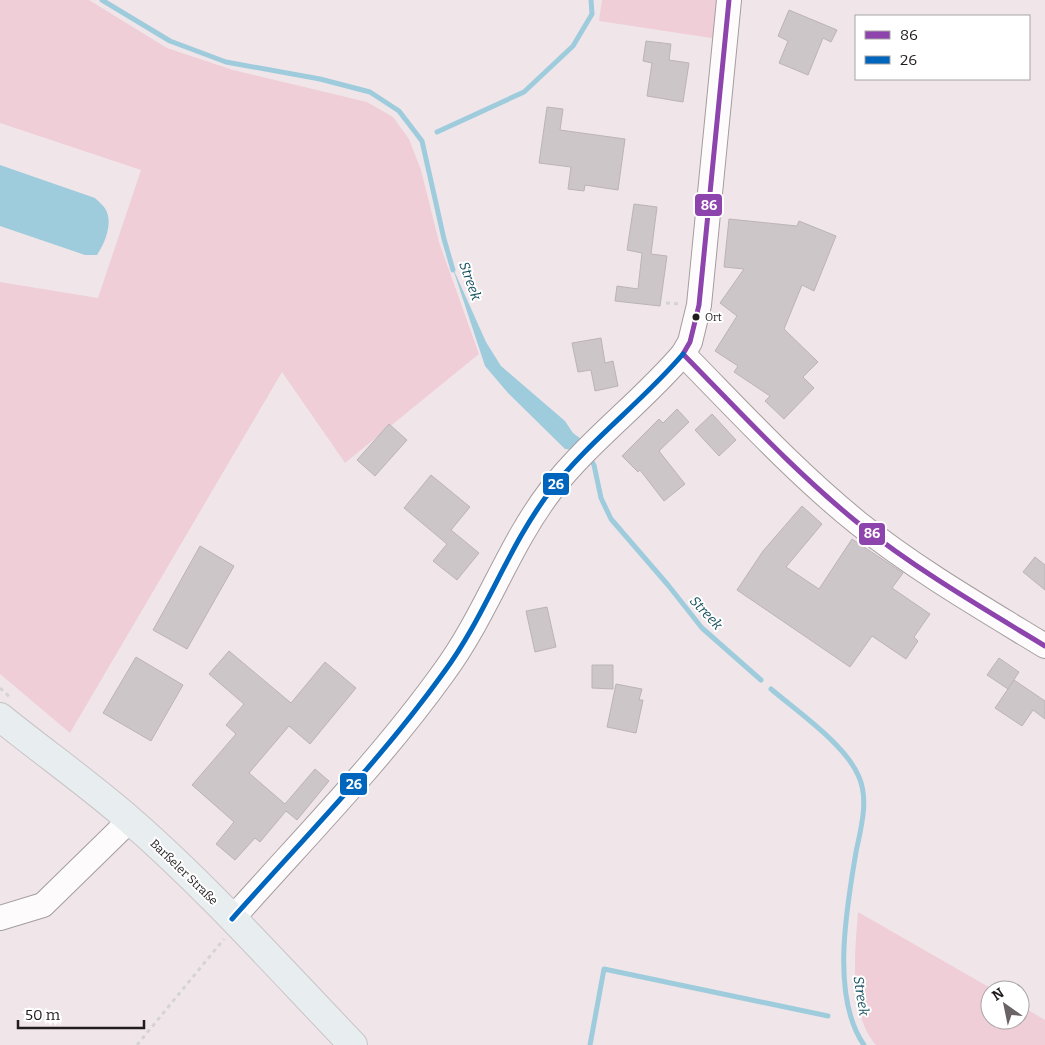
<svg xmlns="http://www.w3.org/2000/svg" width="1045" height="1045" font-family="Bitter,serif">
  <style>
    .green { fill: #efced8 }
    .water { fill: #9fccdc }
    .lines { fill: none; stroke-linecap: round; stroke-linejoin: round }
    .stream { stroke: #9fccdc; stroke-width: 5 }
    .building { fill: #cdc6c8; stroke: #bbb4b6 }
    .minor-casing { stroke: #a49c9e; stroke-width: 26 }
    .major-casing { stroke: #c9c4c6; stroke-width: 30 }
    .path { stroke: #d6d3d5; stroke-width: 3; stroke-dasharray: 4 4; stroke-linecap: butt }
    .minor { stroke: #fdfbfc; stroke-width: 24 }
    .major { stroke: #e8edf0; stroke-width: 28 }
    .bus-1-casing { stroke: #fff; stroke-width: 9 }
    .bus-2-casing { stroke: #fff; stroke-width: 9 }
    .bus-1 { stroke: #8e44ad; stroke-width: 5 }
    .bus-2 { stroke: #0065bd; stroke-width: 5 }
    .bus-dot { fill: #221c1e; stroke: #fff; stroke-width: 2 }
    .labels { text-anchor: middle; dominant-baseline: central; stroke-width: 4; stroke-linejoin: round; paint-order: stroke }
    .bus-label { font-size: 11px; fill: #221c1e; stroke: #fff; text-anchor: start }
    .street-label { font-size: 12px; fill: #221c1e; stroke: #fff }
    .water-label { font-size: 14px; font-style: italic; fill: #114d5c; stroke: #fff }
    .line-badge { stroke: #fff; stroke-width: 2 }
    .badge-label { font-size: 14px; text-anchor: middle; font-weight: bold; fill: #fff }
  </style>
  <rect width="100%" height="100%" fill="#f0e6e9"/>
  <g class="green">
    <path d="M0,0H89L167,48L233,70L367,102L393,117L409,139L421,170L439,242L479,354L345,463L282,372L70,733L0,674V282L98,298L141,170L0,123Z"/>
    <path d="M602,0H721L718,39L599,21Z"/>
    <path d="M858,912L994,990H990V1020H1020V1005L1045,1020V1045H876C848,1014 855,951 858,912Z"/>
  </g>
  <g class="water">
    <path d="M0,165L95,198C98,201 104,206 106,210C113,224 105,243 97,255H85L0,226Z"/>
    <path d="M452,266L486,342L501,366L565,421L573,433L585,442L576,450L565,449L508,393L485,366Z"/>
  </g>
  <g class="lines">
    <g class="stream">
      <path d="M102,0L170,41L226,62L320,79L370,92L399,111L422,141L444,239L453,270"/>
      <path d="M437,132L524,92L573,46L592,14L591,0"/>
      <path d="M589,457L594,465L601,498L611,519L668,585L702,628L761,680"/>
      <path d="M771,689C798,712 846,745 859,777C869,800 861,828 856,852C847,906 830,996 864,1045"/>
      <path d="M590,1045L604,969L828,1016"/>
    </g>
  </g>
  <g class="building">
    <path d="M789,10L837,30L831,42L823,38L808,75L779,63L788,41L778,36Z"/>
    <path d="M646,41L671,44L669,60L689,63L683,102L647,96L652,63L643,61Z"/>
    <path d="M547,107L563,109L560,130L625,139L618,190L585,185L584,191L568,189L571,167L539,163Z"/>
    <path d="M634,204L657,207L651,254L667,256L660,306L615,301L617,286L638,289L642,253L627,250Z"/>
    <path d="M729,219L797,226L799,221L836,236L814,291L802,285L784,329L818,362L803,377L814,388L784,419L765,401L770,396L734,372L738,366L715,351L737,316L720,303L744,269L724,267Z"/>
    <path d="M601,338L605,363L613,361L618,386L595,391L591,370L578,372L572,343Z"/>
    <path d="M677,409L689,422L659,451L685,484L664,501L640,470L638,472L622,456L659,419L663,423Z"/>
    <path d="M712,414L736,440L719,456L695,430Z"/>
    <path d="M389,424L407,440L375,476L357,460Z"/>
    <path d="M431,475L470,507L451,530L479,553L457,580L433,561L447,544L404,508Z"/>
    <path d="M802,506L822,524L786,567L819,589L852,539L903,573L892,588L930,614L914,637L918,641L906,659L872,636L850,667L737,590L763,551Z"/>
    <path d="M200,546L234,566L187,649L153,630Z"/>
    <path d="M1035,557L1045,565V590L1023,572Z"/>
    <path d="M547,607L556,647L535,652L526,611Z"/>
    <path d="M229,651L291,703L325,662L356,688L310,744L289,726L249,773L285,804L315,769L329,781L297,820L286,811L260,842L255,838L235,860L216,844L234,822L192,785L236,734L226,725L244,704L209,674Z"/>
    <path d="M136,657L183,685L151,741L103,713Z"/>
    <path d="M999,658L1019,672L1008,689L987,675Z"/>
    <path d="M592,665H613V689L592,688Z"/>
    <path d="M1014,680L1045,701V719L1033,710L1022,726L995,708Z"/>
    <path d="M616,684L642,689L639,700H643L636,733L607,727Z"/>
  </g>
  <g class="lines">
    <defs>
      <g id="minor">
        <path d="M729,0L699,305L690,342L683,354C740,412 795,472 858,523C917,570 981,607 1045,646"/>
        <path d="M0,918L43,905L130,820"/>
        <path d="M232,919C304,838 381,760 444,672C486,615 508,546 551,490C590,440 642,402 683,354"/>
      </g>
      <path id="major" d="M0,717C43,752 89,784 131,821C210,890 280,969 353,1045"/>
    </defs>
    <use href="#minor" class="minor-casing"/>
    <use href="#major" class="major-casing"/>
    <g class="path">
      <path d="M666,303L681,304"/>
      <path d="M0,688L11,698"/>
      <path d="M137,1045L224,939"/>
    </g>
    <use href="#minor" class="minor"/>
    <use href="#major" class="major"/>
    <defs>
      <path id="bus-1" d="M729,0L699,305L690,342L683,354C740,412 795,472 858,523C917,570 981,607 1045,646"/>
      <path id="bus-2" d="M232,919C304,838 381,760 444,672C486,615 508,546 551,490C590,440 642,402 683,354"/>
    </defs>
    <use href="#bus-1" class="bus-1-casing"/>
    <use href="#bus-2" class="bus-2-casing"/>
    <use href="#bus-1" class="bus-1"/>
    <use href="#bus-2" class="bus-2"/>
  </g>
  <circle class="bus-dot" cx="696" cy="317" r="4.5"/>
  <g class="labels">
    <g class="bus-label">
      <text x="705" y="317">Ort</text>
    </g>
    <g class="street-label">
      <text transform="translate(184 872) rotate(44)">Barßeler Straße</text>
    </g>
    <g class="water-label">
      <text transform="translate(470 281) rotate(70)">Streek</text>
      <text transform="translate(706 613) rotate(47)">Streek</text>
      <text transform="translate(861 996) rotate(81)">Streek</text>
    </g>
  </g>
  <g class="line-badge">
    <rect x="694" y="193" width="29" height="24" rx="5" fill="#8e44ad"/>
    <rect x="542" y="472" width="28" height="24" rx="5" fill="#0065bd"/>
    <rect x="858" y="522" width="28" height="24" rx="5" fill="#8e44ad"/>
    <rect x="339" y="772" width="29" height="24" rx="5" fill="#0065bd"/>
  </g>
  <g class="badge-label">
    <text x="709" y="210">86</text>
    <text x="556" y="489">26</text>
    <text x="872" y="538">86</text>
    <text x="354" y="789">26</text>
  </g>
  <rect x="855" y="15" width="175" height="65" fill="#ffffff" stroke="#a7a4a5"/>
  <rect x="865" y="31" width="25" height="8" fill="#8e44ad" stroke="#a7a4a5"/>
  <text x="900" y="40" font-size="15" fill="#221c1e">86</text>
  <rect x="865" y="56" width="25" height="8" fill="#0065bd" stroke="#a7a4a5"/>
  <text x="900" y="65" font-size="15" fill="#221c1e">26</text>
  <g transform="translate(1005 1005) rotate(327)"><circle r="24" fill="#ffffff" stroke="#a7a4a5"/>
  <path d="M0-4L9 19L0 12L-9 19Z" fill="#6a6365"/>
  <text y="-8" font-size="14" font-weight="bold" text-anchor="middle" fill="#221c1e">N</text>
  </g>
  <path d="M18 1020v8h126v-8" fill="none" stroke="#221c1e" stroke-width="2.5"/>
  <text x="25" y="1020" font-size="15" fill="#221c1e" stroke="#ffffff" stroke-width="4" paint-order="stroke">50 m</text>
</svg>
